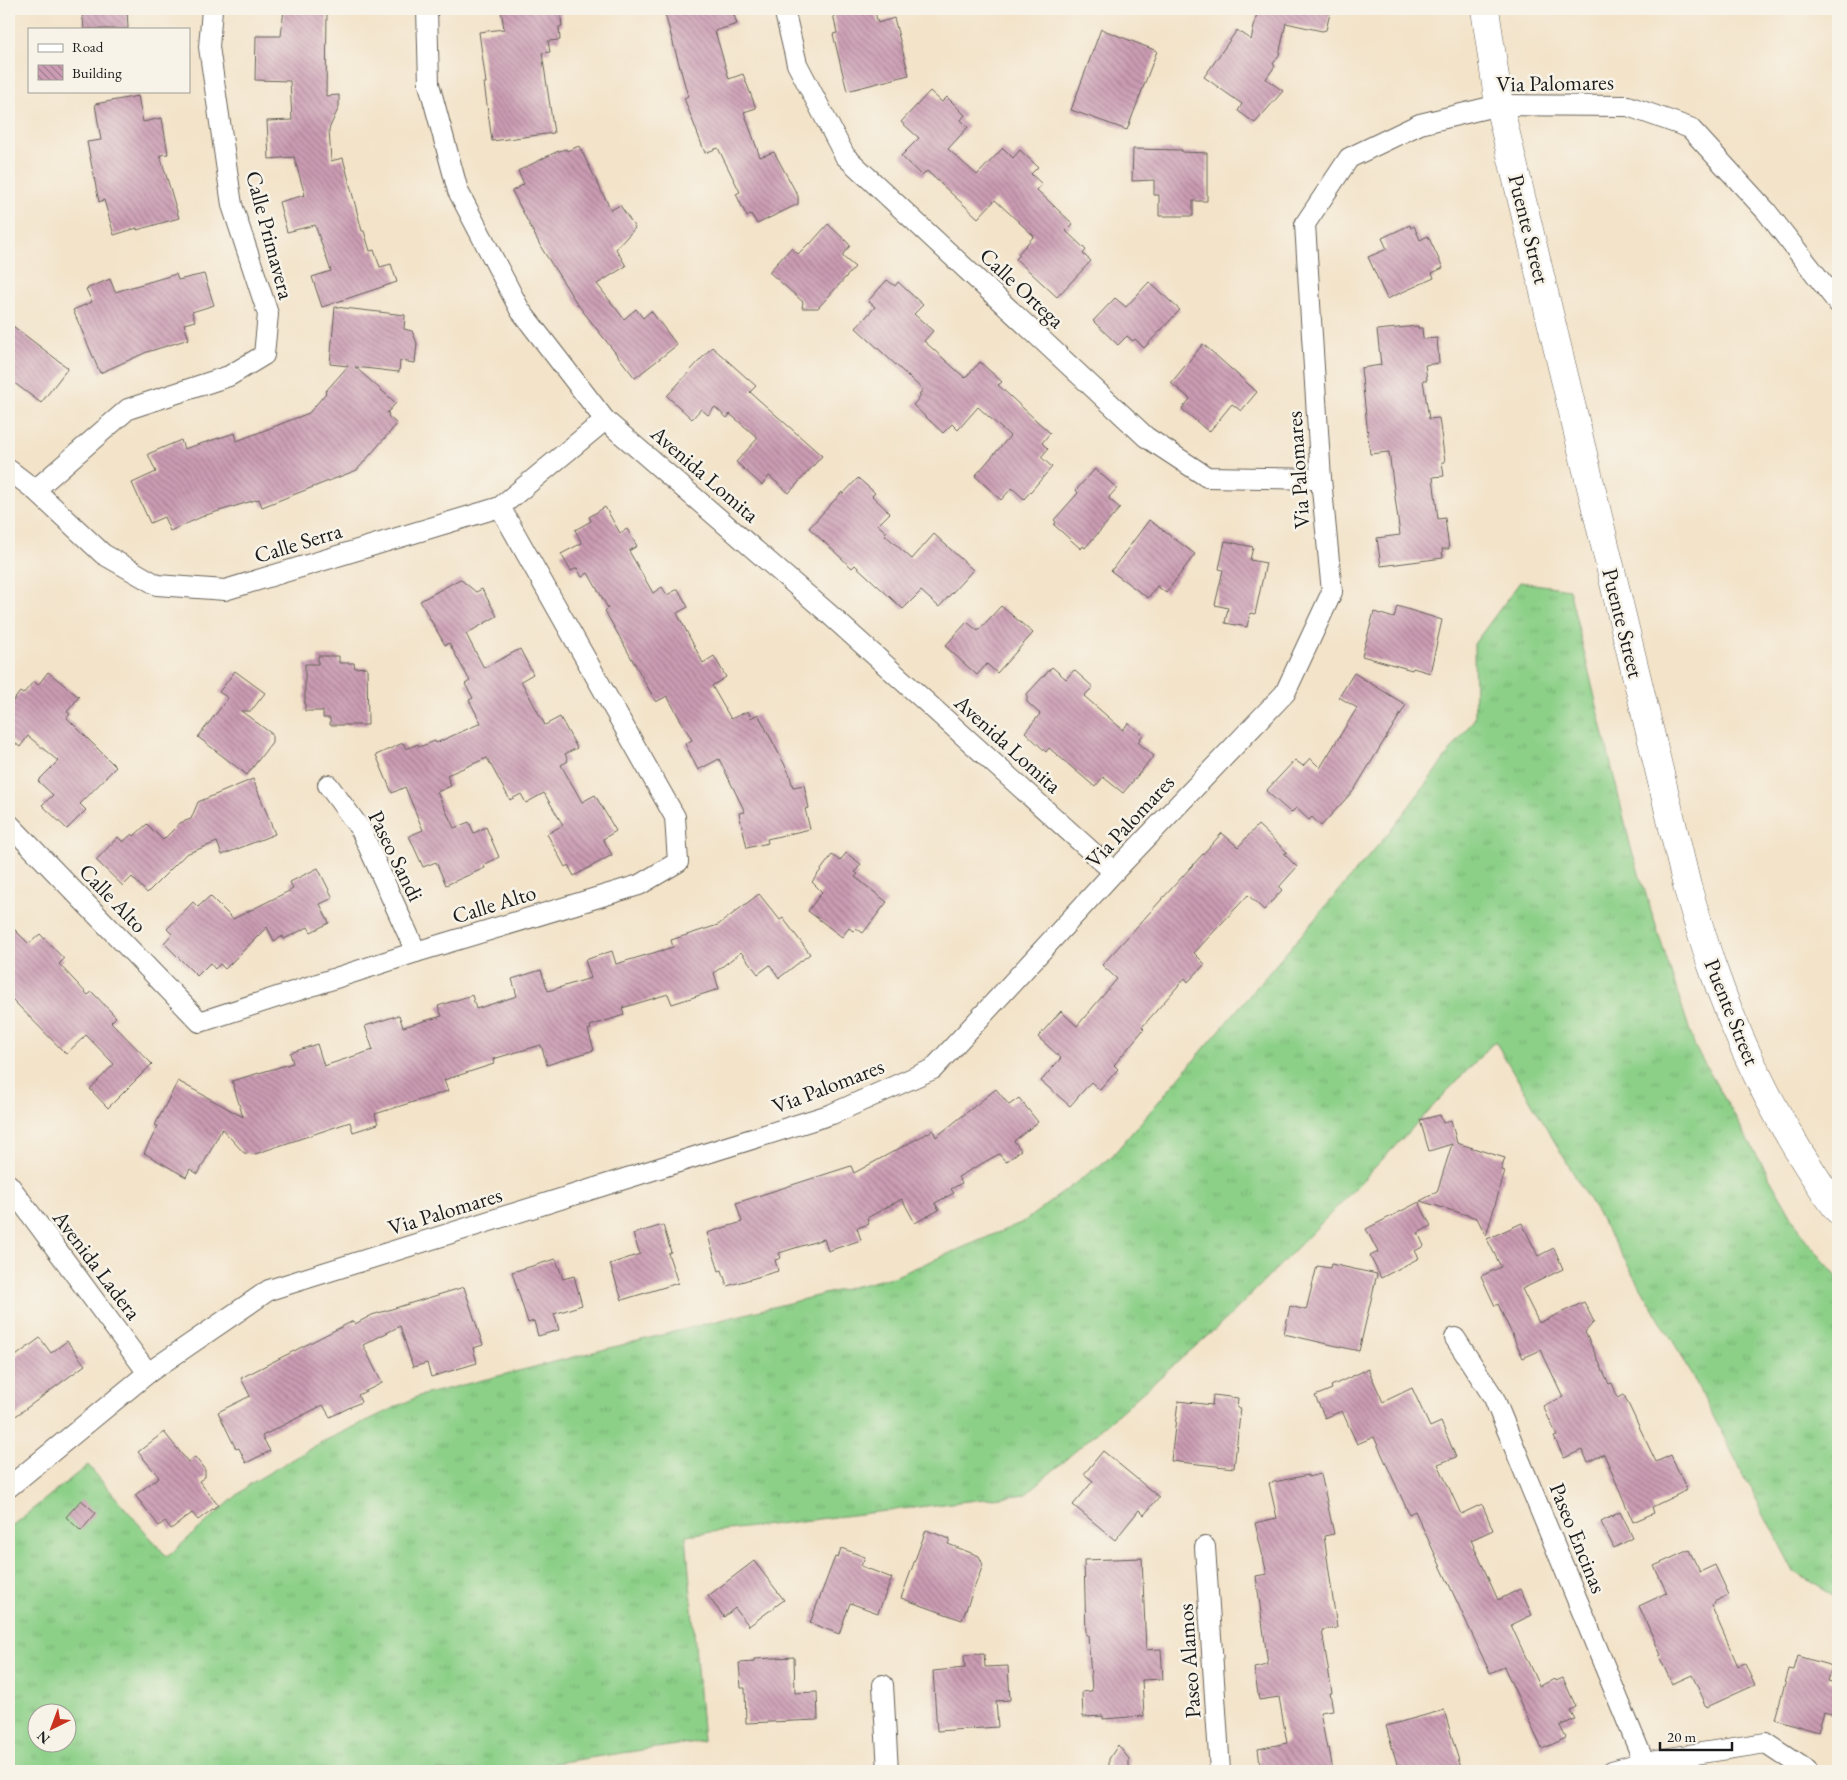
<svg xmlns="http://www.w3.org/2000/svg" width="1847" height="1780" font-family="'EB Garamond',serif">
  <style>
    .grass { fill: url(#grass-tufts); stroke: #547652; fill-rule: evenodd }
    .building { fill: url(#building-back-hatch) }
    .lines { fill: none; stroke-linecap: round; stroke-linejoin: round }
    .street-casing { stroke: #676259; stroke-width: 22 }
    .secondary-casing { stroke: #676259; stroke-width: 29 }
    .street { stroke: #fff; stroke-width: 20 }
    .secondary { stroke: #fff; stroke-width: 28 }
    .labels { text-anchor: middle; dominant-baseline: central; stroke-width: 5; stroke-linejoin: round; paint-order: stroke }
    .street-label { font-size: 22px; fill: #1c1c1c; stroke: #f7f3e8 }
  </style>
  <defs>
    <pattern id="grass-tufts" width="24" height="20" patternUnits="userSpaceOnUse" patternTransform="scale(1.25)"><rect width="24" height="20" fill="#8cd088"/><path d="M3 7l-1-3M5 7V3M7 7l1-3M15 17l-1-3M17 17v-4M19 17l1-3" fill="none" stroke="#78b275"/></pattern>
    <pattern id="building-back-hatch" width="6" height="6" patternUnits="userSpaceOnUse" patternTransform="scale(1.25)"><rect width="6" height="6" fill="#cb9cb3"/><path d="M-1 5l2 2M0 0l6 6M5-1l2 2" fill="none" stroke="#a47e91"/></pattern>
  </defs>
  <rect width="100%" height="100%" fill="#f7f3e8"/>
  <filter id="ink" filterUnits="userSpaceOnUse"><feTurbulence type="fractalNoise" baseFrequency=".02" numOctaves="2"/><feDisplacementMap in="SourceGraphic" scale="10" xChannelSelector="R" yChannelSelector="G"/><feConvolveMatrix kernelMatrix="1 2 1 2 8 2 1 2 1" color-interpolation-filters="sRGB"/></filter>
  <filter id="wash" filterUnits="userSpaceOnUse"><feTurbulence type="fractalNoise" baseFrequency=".0096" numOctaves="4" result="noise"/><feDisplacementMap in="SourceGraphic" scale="20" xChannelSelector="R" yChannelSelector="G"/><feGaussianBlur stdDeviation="1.12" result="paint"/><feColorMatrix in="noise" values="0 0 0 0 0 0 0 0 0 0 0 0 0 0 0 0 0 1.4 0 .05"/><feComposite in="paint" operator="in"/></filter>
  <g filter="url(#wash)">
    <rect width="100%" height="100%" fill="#f3e3c9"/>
    <path class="grass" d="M1520,582L1569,589L1631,848L1695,1047L1803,1236L1838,1278V1598L1794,1572L1684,1360L1495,1041L1340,1204L1229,1317L1026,1494L686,1535L703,1741L501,1771H9V1528L88,1465L167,1557L250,1484L320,1443L419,1396L896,1276L1023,1222L1112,1156L1392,829L1475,718L1474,644ZM38,1712H68V1742H38Z"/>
    <g id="blocks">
      <g class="building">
        <path d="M82,9H127L128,29H84Z"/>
        <path d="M284,9H327L326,96L339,95V107L329,129L331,161L343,158L362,231H364L370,251L374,250L380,267L391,264L397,282L322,307L312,277L331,271L315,225L287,232L279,202L305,195L294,157L269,159L267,121L292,120L290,81L255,80L256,36H281Z"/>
        <path d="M501,9H560L562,26L559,27L560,40L548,41L550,52L542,53L554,133L492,141L484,83H486L479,32L504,29Z"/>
        <path d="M685,9H732L737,24L715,31L729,79L743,74L756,108L744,112L760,157L774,152L798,196V204L757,224L751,214L747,217L736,194L740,192L718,148L705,153L684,98L688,96L665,14Z"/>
        <path d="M832,9H874L878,23L894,18L909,75L847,91L833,34L837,33Z"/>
        <path d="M1258,9H1331L1326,30L1322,31L1286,23L1279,55L1273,64L1275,66L1266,79L1283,91L1255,123L1238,111L1242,104L1204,77L1237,30L1251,40Z"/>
        <path d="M1101,29L1157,51L1127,130L1071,110Z"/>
        <path d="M930,91L942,102L947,97L965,115L961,120L968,127L948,149L977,175L1003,148L1013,158L1020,150L1038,167L1031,174L1042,184L1037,190L1073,224L1066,231L1086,250L1083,254L1091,261L1057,297L1016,259L1020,255L1018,254L1034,236L995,200L978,218L927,171L922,176L901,156L919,138L901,122Z"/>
        <path d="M138,96L143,122L162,118L168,154L160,155L179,218L137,230V228L114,235L104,200L99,202L87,142L101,140L95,104Z"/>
        <path d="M579,146L611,210L620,205L635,228L616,249L626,266L597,284L624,319L636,309L643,318L651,311L677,345L635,378L578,305L542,249L512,191L524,184L518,171L556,152L566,149L567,151Z"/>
        <path d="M1133,149L1182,150V152L1207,153V201H1193V216H1159V195H1154V180L1132,181Z"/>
        <path d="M828,224L848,243L850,246L843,254V257L855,267L818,308H802L803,302L769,272L791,248L798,254L809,243L810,244Z"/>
        <path d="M1410,225L1411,228L1414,226L1420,240L1428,236L1443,268L1432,273L1434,278L1387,299L1368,257L1387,249L1382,238Z"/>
        <path d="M176,274L178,280L204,274L214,305L192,312L195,321L184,324L189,339L147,352L100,373L73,310L92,302L86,289L110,279L115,292Z"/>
        <path d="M887,280L895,286L898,282L923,305L914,314L933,331L924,341L965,378L980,362L1002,382L998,385L1050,433L1042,443L1048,449L1041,457L1052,467L1024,499L1012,488L1001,500L975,476L1010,436L978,407L958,430L952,424L943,433L913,405L921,396L919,394L923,390L856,328L875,307L868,301Z"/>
        <path d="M1149,282L1180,310L1144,348L1135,339L1133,341L1127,336L1118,345L1093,321L1115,298L1126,307Z"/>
        <path d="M335,307L405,315L404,329L412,331L417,343L415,363L400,361L399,372L355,367L396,403L387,413L389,414L388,416L397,424L357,470L262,507L259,499L206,515L170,531L164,517L150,523L132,483L156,472L148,454L181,440L184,449L235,433L237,441L309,413L326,393L325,392L348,366L330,364Z"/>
        <path d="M9,323L68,368L41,403L9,379Z"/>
        <path d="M1418,326V328H1422L1423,339L1437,338L1439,363L1425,365L1427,380H1423L1429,419L1439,418L1445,462H1442L1444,476L1433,477L1438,519L1445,518L1449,549H1442L1443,558L1381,566L1377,538L1400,535L1389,452L1370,454L1361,368L1381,365L1377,330Z"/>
        <path d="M1203,344L1257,392L1241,411L1232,404L1209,432L1182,409L1190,399L1171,383Z"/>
        <path d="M712,347L756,386L750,392L822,456L789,493L769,476L762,485L736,462L758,438L730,414L727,418L715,407L708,415L701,409L692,419L667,396Z"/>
        <path d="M1095,469L1117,488L1109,497V499L1120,508L1085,548L1083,546L1081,549L1054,525L1056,522L1054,520L1078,493L1076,490Z"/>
        <path d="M858,478L875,493L872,496L890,513L878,525L886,532L884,534L912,559L934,534L973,570L939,607L921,591L903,609L855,565L852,568L809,528L842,492L843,494Z"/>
        <path d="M605,507L620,533L627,529L637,546L629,551L653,593L662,587L667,595L678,589L688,607L677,613L703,663L714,656L726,677L712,686L731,719L748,711L751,718L758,714L789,773L793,787L804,785L809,808L805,809L810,829L767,839L768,843L747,848L739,813L745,812L719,759L698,770L685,744L692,740L667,696L656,702L605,611L608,608L588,573L582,577L577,568L571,571L561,554L582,543L575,530L591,521L589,517Z"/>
        <path d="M1149,520L1195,554L1166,593L1157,586L1148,598L1111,571Z"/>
        <path d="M1225,541L1253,547L1250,560L1266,563L1255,614L1250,613L1247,627L1225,623L1228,608L1215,605L1223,570L1219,569Z"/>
        <path d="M460,579L476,592L482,589L497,616L466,634L484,668L520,649L533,674L521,681L545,725L560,717L577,748L565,754L568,761L561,765L582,802L595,795L616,831L603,839L612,855L574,876L568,865L565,867L547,834L563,825L544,793L526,803L521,794L510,800L487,758L447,775L451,786L437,792L454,828L469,822L474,833L486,827L499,857L484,865L485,868L446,885L436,862L423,867L409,836L423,830L405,787L392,793L376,755L403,743L406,749L418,744L419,747L435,741L436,743L481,723L469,700L473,698L465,684L470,681L449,643L445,645L420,601Z"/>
        <path d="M1001,606L1033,633L997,673L987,664L977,675L945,646L967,622L978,631Z"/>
        <path d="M1397,606L1442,620L1430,673L1413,668L1412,670L1362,656L1374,612L1394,618Z"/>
        <path d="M318,656H339V663H354L355,668L367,667L368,725H330V718H323V711H305V664H318Z"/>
        <path d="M1052,667L1066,679L1074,670L1093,687L1084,696L1123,730L1128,723L1143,735L1138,742L1154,756L1123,793L1103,777L1095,787L1049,748L1046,752L1025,732L1040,714L1027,702V694Z"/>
        <path d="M235,671L265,693L251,711H241L272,734V742L247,775L198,737L228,698L219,692Z"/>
        <path d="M48,672L79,697L67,712L70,714L67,718L116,767L80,804L86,810L67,829L42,805L53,795L38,781L58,761L28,736L20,747L9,738V706L20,692L23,694L34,681L38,685Z"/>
        <path d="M1354,673L1406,705L1354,790L1321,826L1312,817L1309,820L1296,808L1291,813L1266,791L1295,760L1303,766L1310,758L1320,768L1357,708L1339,697Z"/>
        <path d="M253,779L275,834L222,855L217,842L186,854L147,893L132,877L123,886L96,860L118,837L123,842L132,834L134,836L147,824L163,840L180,823L191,819L198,802Z"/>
        <path d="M1258,825L1287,852L1284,854L1297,867L1279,887L1282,890L1264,910L1248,895L1194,953L1205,964L1188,982L1185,978L1142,1027L1144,1029L1114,1065L1118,1069L1100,1090L1091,1082L1070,1106L1041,1081L1061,1058L1038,1037L1061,1011L1077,1026L1117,979L1102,965L1222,833L1238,847Z"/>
        <path d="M846,853L861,864L855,872L858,874L855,877L887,902L863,933L856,928L853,931L849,928L842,937L808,911L822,892L812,882L832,855L840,861Z"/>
        <path d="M318,868L333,898L320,904L329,923L311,932L308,927L284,939L283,936L274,941L267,927L225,969L220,964L215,969L210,963L197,976L164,943L172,934L167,929L193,902L198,907L210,896L233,919L293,889L290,882Z"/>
        <path d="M759,894L780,920L783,918L810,954L779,978L770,965L758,974L741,952L714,973L719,989L672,1004L668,994L622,1008L624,1015L590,1026L591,1029L588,1030L594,1050L547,1065L541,1045L493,1059L494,1064L444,1080L448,1091L375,1114L378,1124L353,1132L350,1122L255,1154L244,1153L222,1129L198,1174L190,1169L186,1177L144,1153L158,1126L155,1125L178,1081L243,1117L232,1081L293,1063L290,1053L317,1044L324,1066L373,1050L365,1026L399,1015L403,1027L442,1016L438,1006L472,995L476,1009L517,996L512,979L541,970L548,991L591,978L585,960L612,951L616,964L673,947L671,940L718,925Z"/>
        <path d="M9,924L29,944L40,934L64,959L59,964L88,995L92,992L116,1017L111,1022L152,1064L108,1108L90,1089L114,1064L86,1035L66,1054L9,996Z"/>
        <path d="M996,1089L1009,1105L1019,1098L1038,1122L1014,1141L1021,1150L1006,1162L999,1154L958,1177L962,1183L951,1189L954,1193L935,1203L939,1210L915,1223L902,1199L867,1218L869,1224L857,1228L861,1240L828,1251L824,1239L779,1253L781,1258L775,1260L778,1271L727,1286L722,1270L719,1271L707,1233L742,1222L736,1203L851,1166L854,1173L933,1130L936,1137Z"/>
        <path d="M1440,1115L1443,1123L1451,1120L1457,1143L1505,1158L1501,1170L1505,1171L1486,1236L1477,1218L1420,1201L1437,1192L1452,1144L1429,1151L1420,1120Z"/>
        <path d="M1419,1202L1431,1226L1418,1233L1424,1246L1415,1251L1419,1258L1381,1278L1370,1256L1378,1252L1366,1229Z"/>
        <path d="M1522,1223L1538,1256L1554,1248L1563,1269L1522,1289L1539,1323L1584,1302L1594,1322L1585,1332L1609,1384L1612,1383L1618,1398L1624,1395L1656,1462L1671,1455L1687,1490L1652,1507L1654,1513L1633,1522L1604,1454L1588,1462L1582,1450L1564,1458L1554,1437L1557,1436L1543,1406L1563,1397L1541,1350L1523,1358L1498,1304L1495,1306L1481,1276L1501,1267L1487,1239Z"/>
        <path d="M663,1225L671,1252L668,1253L678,1283L622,1300L610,1264L640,1254L633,1234Z"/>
        <path d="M556,1259L563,1279L574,1276L582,1305L554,1314L559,1330L538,1336L534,1321L528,1323L512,1272Z"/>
        <path d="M1331,1264L1377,1274L1359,1351L1284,1334L1290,1306L1306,1310L1317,1266L1330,1268Z"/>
        <path d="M464,1287L483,1345L473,1348L477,1363L431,1377L427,1363L413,1367L400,1326L363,1345L382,1383L358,1395L361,1402L330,1417L323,1405L262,1436L270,1451L246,1463L239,1448L236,1449L218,1412L250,1396L241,1378L353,1321L355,1324L372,1315Z"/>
        <path d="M40,1338L51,1353L67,1341L85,1365L9,1421V1361Z"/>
        <path d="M1368,1369L1383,1402L1412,1388L1430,1427L1441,1422L1456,1457L1438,1464L1461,1514L1482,1504L1493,1530L1471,1540L1498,1600L1520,1589L1532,1615L1511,1625L1539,1686L1555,1679L1556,1681L1563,1678L1576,1707L1570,1710L1575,1719L1560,1726L1566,1738L1542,1749L1504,1667L1490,1673L1415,1511L1409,1514L1374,1437L1357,1444L1342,1411L1325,1418L1315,1396L1332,1389L1331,1386Z"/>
        <path d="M1213,1395L1238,1398L1237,1408H1240L1239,1415H1240L1234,1468L1171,1461L1178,1401L1212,1405Z"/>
        <path d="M164,1432L188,1462L195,1457L205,1470V1477L199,1481L218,1505L198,1520L192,1513L171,1529L165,1521L159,1526L135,1495L159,1477L138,1452Z"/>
        <path d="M1103,1451L1159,1497L1144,1515L1139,1510L1115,1540L1073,1505L1093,1481L1084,1474Z"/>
        <path d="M1321,1474L1334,1534L1324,1536L1337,1628L1322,1630L1332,1693H1330L1333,1710L1320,1712L1327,1749L1329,1748L1333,1771H1261L1258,1749L1287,1743L1279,1697L1259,1700L1254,1668L1268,1665L1256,1576L1267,1574L1255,1523L1277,1518L1269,1483L1308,1475V1477Z"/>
        <path d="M81,1500L96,1513L81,1531L66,1517Z"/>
        <path d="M1620,1512L1633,1538L1614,1548L1601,1522Z"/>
        <path d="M926,1530L950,1539L948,1544L979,1556L983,1565L962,1620L901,1598Z"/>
        <path d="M841,1548L865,1557L861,1566L892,1578L878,1613L850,1603L839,1634L810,1623L835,1557L838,1558Z"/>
        <path d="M1689,1550L1700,1572L1715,1565L1729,1595L1714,1602L1715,1604L1711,1605L1738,1666L1745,1663L1755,1685L1707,1707L1692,1675L1672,1684L1659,1656L1661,1655L1639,1606L1667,1593L1654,1566Z"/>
        <path d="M1142,1558L1146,1650L1161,1649L1163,1679L1142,1680L1144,1716L1103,1719V1716L1083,1717L1082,1692L1092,1691L1088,1635H1086L1084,1560Z"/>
        <path d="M754,1561L784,1600L749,1626L735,1608L724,1617L708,1596Z"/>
        <path d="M984,1654L985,1667L1008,1666L1010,1700L996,1701L998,1727L937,1731L933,1671L965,1668L964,1655Z"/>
        <path d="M1798,1656L1832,1666L1828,1681L1838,1684V1716L1824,1712L1818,1732L1775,1719L1789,1669L1794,1670Z"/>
        <path d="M794,1657L795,1693L817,1692L818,1720L746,1723L745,1688H741L739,1663L754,1662V1659Z"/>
        <path d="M1444,1710L1461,1768L1449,1771H1399L1386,1726Z"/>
        <path d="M1118,1745L1129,1759V1771H1109V1759Z"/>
      </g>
    </g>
  </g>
  <g filter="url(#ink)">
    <use href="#blocks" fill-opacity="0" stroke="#676259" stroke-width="1"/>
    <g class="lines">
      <defs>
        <g id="street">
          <path d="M427,9L429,84L458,191L520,310L605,420L829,614L1114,872"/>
          <path d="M784,9L797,64L845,156L1146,437L1207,477L1321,479"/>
          <path d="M9,470L35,490L103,554L157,585L225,590L500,507L605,420"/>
          <path d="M35,490L128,409L229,376L264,355L268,314L232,205L209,47L212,9"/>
          <path d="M328,785L361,830L416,952"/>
          <path d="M9,824L200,1022L416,952L639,885L678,862L675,817L500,507"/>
          <path d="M9,1185L148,1373"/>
          <path d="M1455,1338L1494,1398L1644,1762"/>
          <path d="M9,1487L148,1373L269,1290L832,1114L933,1069L1114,872L1285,693L1332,592L1321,479L1305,224L1349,158L1420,124L1499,105L1628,106L1690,128L1766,211L1838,303"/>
          <path d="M1205,1547L1220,1771"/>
          <path d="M883,1685L888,1771"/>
          <path d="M1612,1771L1644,1762L1766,1743L1808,1771"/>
        </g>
        <path id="secondary" d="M1485,9L1499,105L1687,886C1695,913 1703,940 1712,966C1741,1051 1785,1138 1838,1210"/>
      </defs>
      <use href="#street" class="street-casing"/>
      <use href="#secondary" class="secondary-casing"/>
      <use href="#street" class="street"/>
      <use href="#secondary" class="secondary"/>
    </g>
  </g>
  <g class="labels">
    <g class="street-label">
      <text transform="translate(1555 83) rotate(-1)">Via Palomares</text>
      <text transform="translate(1529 229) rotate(76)">Puente Street</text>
      <text transform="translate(270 235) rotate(75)">Calle Primavera</text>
      <text transform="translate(1022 288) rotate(43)">Calle Ortega</text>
      <text transform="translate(1298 470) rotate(-94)">Via Palomares</text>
      <text transform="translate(705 474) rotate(41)">Avenida Lomita</text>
      <text transform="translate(298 543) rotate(-17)">Calle Serra</text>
      <text transform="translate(1623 623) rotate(76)">Puente Street</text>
      <text transform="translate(1008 744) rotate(42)">Avenida Lomita</text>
      <text transform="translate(1130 821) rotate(-47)">Via Palomares</text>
      <text transform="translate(396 856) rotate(64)">Paseo Sandi</text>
      <text transform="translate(113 898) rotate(46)">Calle Alto</text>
      <text transform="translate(494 904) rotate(-17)">Calle Alto</text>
      <text transform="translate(1732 1012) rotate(68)">Puente Street</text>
      <text transform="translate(828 1086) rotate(-21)">Via Palomares</text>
      <text transform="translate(445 1211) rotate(-17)">Via Palomares</text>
      <text transform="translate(97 1265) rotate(53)">Avenida Ladera</text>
      <text transform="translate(1578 1538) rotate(68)">Paseo Encinas</text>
      <text transform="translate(1189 1661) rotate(-94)">Paseo Alamos</text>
    </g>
  </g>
  <rect width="1847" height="1780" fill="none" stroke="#f7f3e8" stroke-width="30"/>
  <rect x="28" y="28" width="162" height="65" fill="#f7f3e8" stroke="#9f9d96"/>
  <rect x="38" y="44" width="25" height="8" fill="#ffffff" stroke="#9f9d96"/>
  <text x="72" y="52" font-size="15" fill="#1c1c1c">Road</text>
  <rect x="38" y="65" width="25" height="15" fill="url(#building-back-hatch)" stroke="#9f9d96"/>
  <text x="72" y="78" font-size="15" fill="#1c1c1c">Building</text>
  <g transform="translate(52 1728) rotate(222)"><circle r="24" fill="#f7f3e8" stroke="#9f9d96"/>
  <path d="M0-4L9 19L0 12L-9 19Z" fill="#c8321e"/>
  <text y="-8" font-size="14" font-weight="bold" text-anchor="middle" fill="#1c1c1c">N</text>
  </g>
  <path d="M1660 1742v8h72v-8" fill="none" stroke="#1c1c1c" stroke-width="2.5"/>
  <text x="1667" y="1742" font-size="15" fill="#1c1c1c" stroke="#f7f3e8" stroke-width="4" paint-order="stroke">20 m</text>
</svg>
